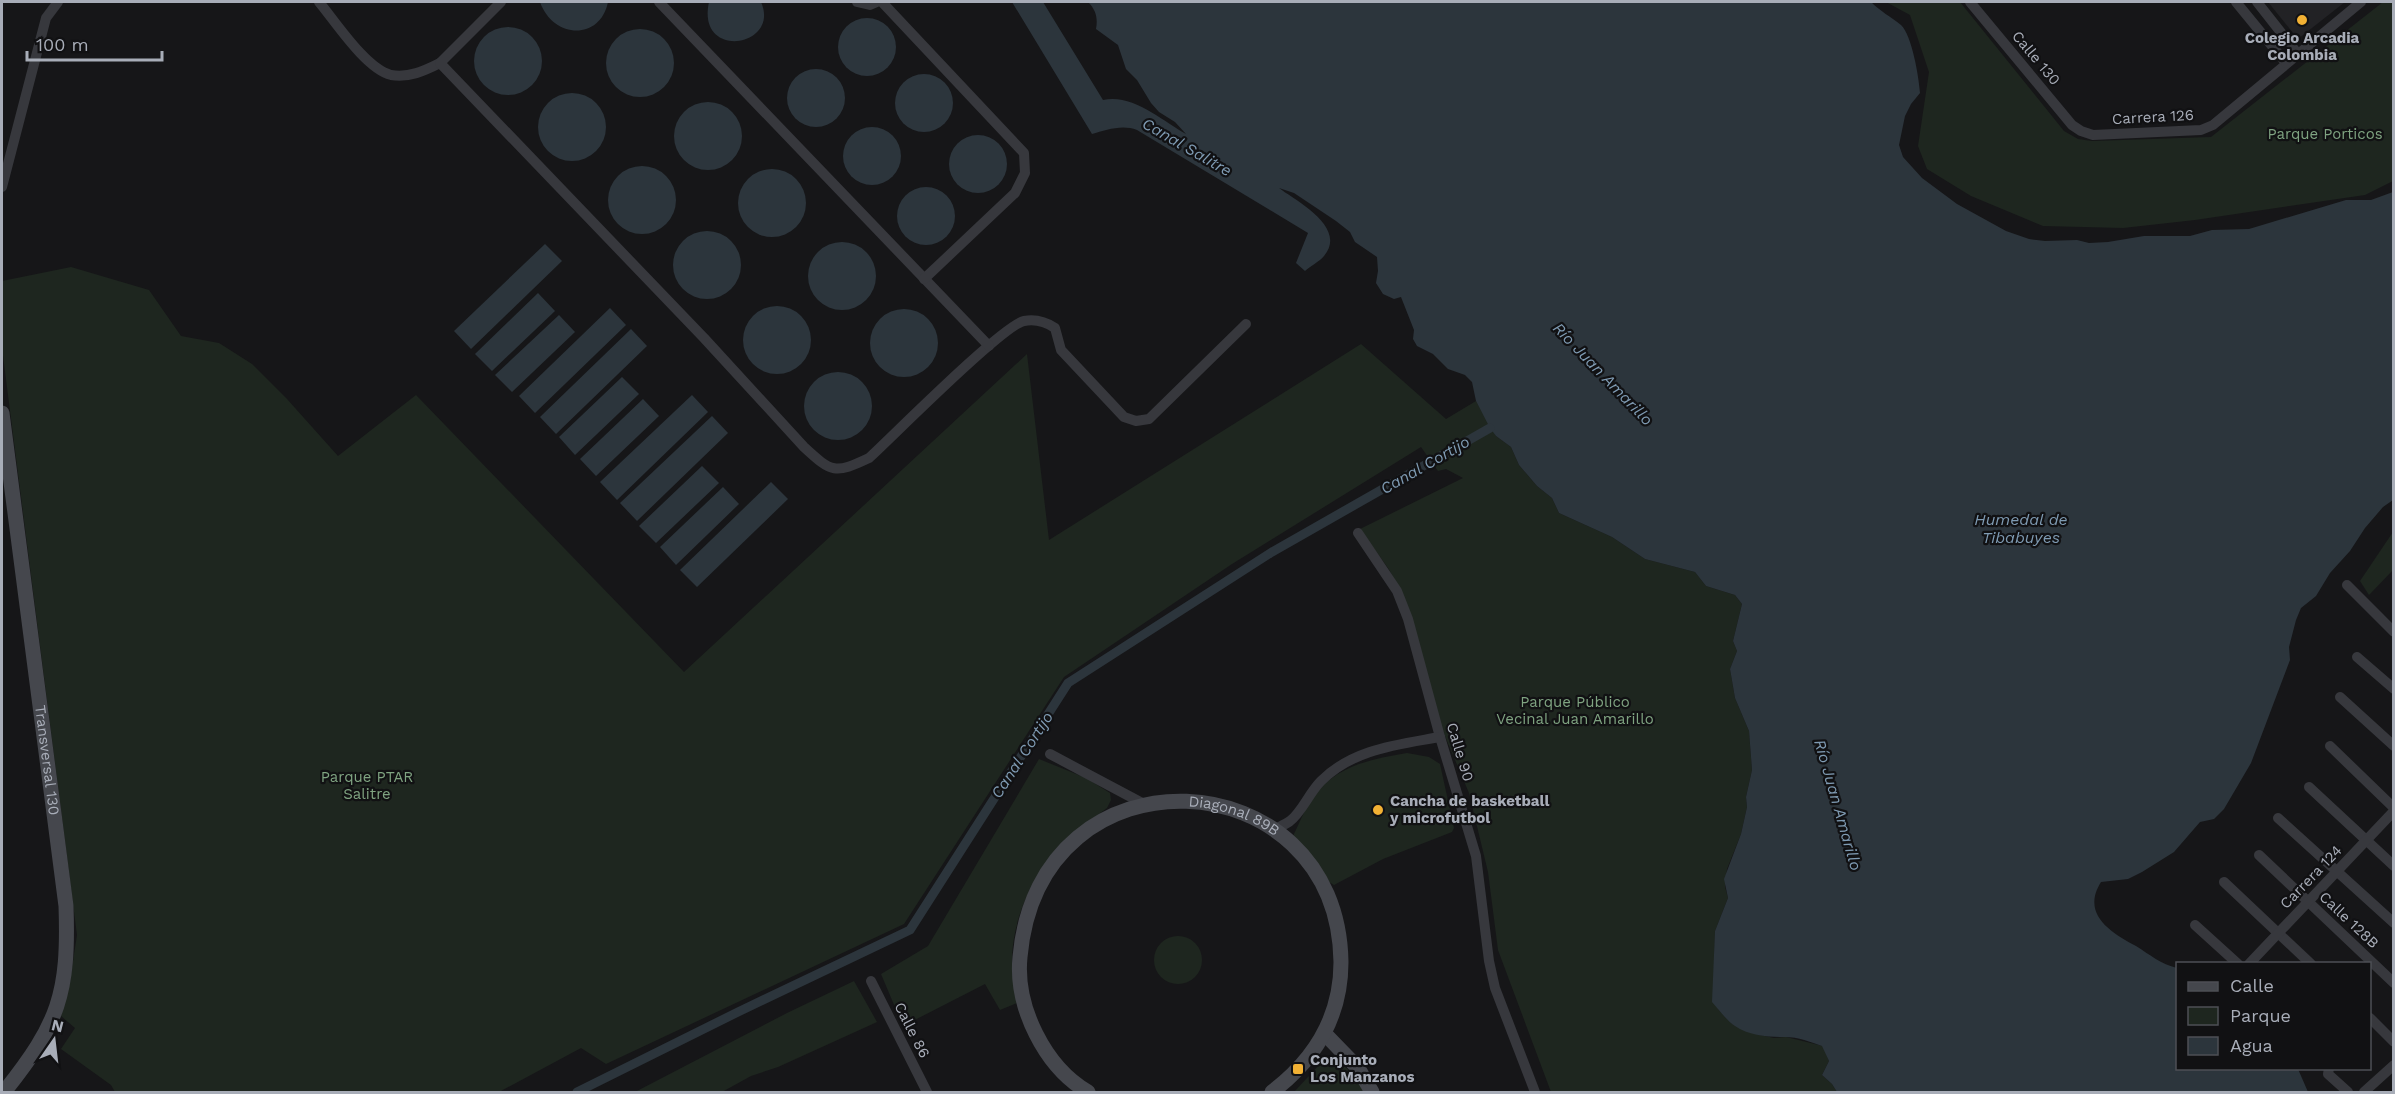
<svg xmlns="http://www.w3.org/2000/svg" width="2395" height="1094" font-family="'Work Sans',sans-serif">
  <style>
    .built { fill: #222225 }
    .green { fill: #1e261f }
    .water { fill: #2c353c }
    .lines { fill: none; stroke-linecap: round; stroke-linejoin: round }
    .canal { stroke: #2c353c; stroke-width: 9 }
    .street { stroke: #37383d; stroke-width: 10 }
    .secondary { stroke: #45474d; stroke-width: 15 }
    .poi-dot { fill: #f2b134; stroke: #111113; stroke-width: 2 }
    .labels { text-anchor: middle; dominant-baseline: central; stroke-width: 4.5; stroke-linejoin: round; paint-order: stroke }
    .poi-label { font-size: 15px; font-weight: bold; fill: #a8adb8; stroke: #111113; text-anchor: start }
    .street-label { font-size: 15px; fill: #a8adb8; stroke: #111113 }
    .park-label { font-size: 15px; fill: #7fa381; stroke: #111113 }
    .water-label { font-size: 16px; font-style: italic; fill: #7f9bb3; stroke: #111113 }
  </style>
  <rect width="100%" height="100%" fill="#161618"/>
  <path class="built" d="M2268,2H2345L2298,39Z"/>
  <g class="green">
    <path d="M1886,2H1960L2064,131L2078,139L2092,141L2211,137L2383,2H2393V181L2365,195L2195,220L2123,228L2043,226L1971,196L1927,169L1918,146L1929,72L1910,15Z"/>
    <path d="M71,267L149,290L181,336L219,343L252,364L287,399L338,456L416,395L684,672L1027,354L1049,540L1361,344L1446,419L1476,401L1496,436L1511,447L1519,465L1537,486L1552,498L1559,513L1612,537L1645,559L1695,572L1706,586L1735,595L1742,604L1733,641L1737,651L1730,669L1735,698L1749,731L1752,770L1746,797L1747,807L1741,834L1727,869L1725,887L1728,898L1715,931L1714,985L1718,1009L1731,1023L1756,1034L1774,1038L1786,1037L1823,1046L1829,1061L1822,1075L1832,1084L1837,1092H1551L1498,950L1488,872L1469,793L1439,722L1403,595L1388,568L1360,529L1463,478L1446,469L1438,471L1421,447L1232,564L1064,677L904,924L606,1064L581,1048L499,1092H115L111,1085L61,1049L75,1028L61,1016L70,981L77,935L2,348V281Z"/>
    <path d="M2393,532V570L2369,595L2360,581Z"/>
    <path d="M1407,753L1429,757L1440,764L1454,828L1452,832L1383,859L1334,885L1326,880L1291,840C1299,825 1305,807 1315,794C1339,765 1372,759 1407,753Z"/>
    <path d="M1039,759L1086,778L1110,793L1111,800L1107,808C1093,819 1079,828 1066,840C1035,870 1012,917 1012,961C1012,974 1015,989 1017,1003L1000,1010L985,984L903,1026L881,974L928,946Z"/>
    <circle cx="1178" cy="960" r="24"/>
    <path d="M854,981L877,1022L778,1067L751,1076L722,1092H635L787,1013Z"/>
    <path d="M1330,1057C1347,1065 1356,1077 1365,1092H1294L1321,1063Z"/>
  </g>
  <g class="water">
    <path d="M540,2H608C600,41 553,39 540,2Z"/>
    <path d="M709,2H761C781,47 696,61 709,2Z"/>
    <path d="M1012,2H1043L1103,100C1132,93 1163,121 1186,134L1175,122L1159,112L1151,103L1137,80L1126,69L1118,45L1096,29C1098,18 1096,10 1088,2H1871C1880,11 1891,17 1901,25C1912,35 1919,78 1920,93L1911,104L1905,116L1899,145L1903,157L1922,178L1957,204L2006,231L2029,239L2045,241L2077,240L2089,243L2108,242L2144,236H2190L2212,230L2249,229L2346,200H2371L2393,192V500L2383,507L2365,528L2350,551L2330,573L2316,596L2301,608L2296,620L2289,647L2290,660L2251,763L2224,809L2214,819L2200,822L2174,852L2142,872L2128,879L2101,882C2081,914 2110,932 2136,946C2150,955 2161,964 2177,968L2178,1068L2298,1069L2308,1092H1837L1832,1084L1822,1075L1829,1061L1822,1046C1811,1042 1798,1037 1785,1037C1770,1037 1749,1036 1735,1026C1728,1022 1718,1009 1712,1002L1715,931L1728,898L1724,879L1741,834L1747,807L1746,797L1752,770L1749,731L1735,698L1730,669L1737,651L1733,641L1742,604L1735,595L1706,586L1695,572L1645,559L1612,537L1559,513L1552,498L1537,486L1519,465L1511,447L1496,436L1490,428L1476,401L1472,382L1465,375L1448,369L1433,354L1417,346L1413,339L1414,330L1401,297L1394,299L1383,294L1376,283L1378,271L1377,257L1355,242L1350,232L1336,221L1294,193L1279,188C1296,201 1348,227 1324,256C1319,262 1310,266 1305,271L1296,263L1308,233L1137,130C1122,124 1106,130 1092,134Z"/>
    <circle cx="867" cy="47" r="29"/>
    <circle cx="508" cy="61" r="34"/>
    <circle cx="640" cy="63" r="34"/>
    <circle cx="816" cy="98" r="29"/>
    <circle cx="924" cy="103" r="29"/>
    <circle cx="572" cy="127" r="34"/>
    <circle cx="708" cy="136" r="34"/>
    <circle cx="872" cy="156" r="29"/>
    <circle cx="978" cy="164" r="29"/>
    <circle cx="642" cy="200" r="34"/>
    <circle cx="772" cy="203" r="34"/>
    <circle cx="926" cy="216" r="29"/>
    <circle cx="707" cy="265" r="34"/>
    <circle cx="842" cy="276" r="34"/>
    <path d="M545,244L562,261L471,349L454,331Z"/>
    <path d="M538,293L555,311L492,371L475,354Z"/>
    <circle cx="777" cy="340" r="34"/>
    <path d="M610,308L626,325L535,413L519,396Z"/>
    <circle cx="904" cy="343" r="34"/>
    <path d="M559,315L575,332L512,392L495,375Z"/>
    <path d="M631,329L647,346L556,434L540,417Z"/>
    <circle cx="838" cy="406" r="34"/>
    <path d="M622,377L639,394L575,455L559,437Z"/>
    <path d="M692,395L708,412L617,500L600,482Z"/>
    <path d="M643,399L659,416L596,476L580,459Z"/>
    <path d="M712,416L728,433L637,521L620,503Z"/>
    <path d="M702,466L719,483L656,543L639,526Z"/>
    <path d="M771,482L788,499L697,587L680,570Z"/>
    <path d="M723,487L739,504L676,565L660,547Z"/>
  </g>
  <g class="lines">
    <path class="canal" d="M577,1092L738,1012L910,930L1068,683L1272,552L1490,428"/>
    <g class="street">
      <path d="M319,2C335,21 366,69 391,75C409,78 424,71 440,63"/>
      <path d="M501,2L440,63L704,338L804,447C832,473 835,474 869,458C893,436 1003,325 1024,321C1035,319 1046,322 1055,328L1061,350L1124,417L1136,421L1149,419L1246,324"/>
      <path d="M659,2L989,346"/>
      <path d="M857,2L870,5L877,2"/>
      <path d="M882,2L1024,153L1025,173L1015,193L924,279"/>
      <path d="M1970,2L2072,125L2081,131L2093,135L2201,130L2213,125L2361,2"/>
      <path d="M2236,2L2286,63"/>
      <path d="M2257,2L2298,54"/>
      <path d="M2,187L46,18L58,2"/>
      <path d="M1358,533L1397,591L1408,619L1440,737L1476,856L1489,961L1495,988L1535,1092"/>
      <path d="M2347,585L2394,632"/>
      <path d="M2357,657L2394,689"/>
      <path d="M2340,697L2394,746"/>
      <path d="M2330,746L2394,808"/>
      <path d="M1050,754L1144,804"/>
      <path d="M2309,787L2394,866"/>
      <path d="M2278,818L2394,923"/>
      <path d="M1273,830C1278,827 1285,825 1290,821C1302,812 1309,793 1321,781C1353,749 1396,745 1440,737"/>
      <path d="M2259,855L2394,983"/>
      <path d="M2224,882L2311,964"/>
      <path d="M2195,925L2238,964"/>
      <path d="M2249,964L2394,811"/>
      <path d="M871,981L927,1092"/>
      <path d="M2370,1018L2394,1042"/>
      <path d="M2329,1068L2328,1074L2348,1092"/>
      <path d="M2364,1092L2394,1065"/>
    </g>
    <g class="secondary">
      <path id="s1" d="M2,413L66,906C69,994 59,1023 4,1092"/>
      <path d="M1325,1034L1358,1068L1372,1092"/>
      <path id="s2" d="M1088,1092C1045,1067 1015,1007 1020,957C1039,740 1338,757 1341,962C1341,1017 1314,1060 1272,1092"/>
    </g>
  </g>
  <g class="poi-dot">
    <circle cx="2302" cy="20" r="6"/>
    <circle cx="1378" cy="810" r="6"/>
    <rect x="1292" y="1063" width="12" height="12" rx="3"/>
  </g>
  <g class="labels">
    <g class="poi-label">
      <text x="2302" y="38" text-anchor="middle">Colegio Arcadia<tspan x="2302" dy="17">Colombia</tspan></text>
      <text x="1390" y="801">Cancha de basketball<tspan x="1390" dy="17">y microfutbol</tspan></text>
      <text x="1310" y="1060">Conjunto<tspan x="1310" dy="17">Los Manzanos</tspan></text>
    </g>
    <g class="street-label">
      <text transform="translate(2036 58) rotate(50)">Calle 130</text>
      <text transform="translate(2153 117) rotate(-3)">Carrera 126</text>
      <text transform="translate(1460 752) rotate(73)">Calle 90</text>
      <text stroke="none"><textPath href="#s1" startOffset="350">Transversal 130</textPath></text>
      <text stroke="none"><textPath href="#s2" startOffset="462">Diagonal 89B</textPath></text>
      <text transform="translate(2311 877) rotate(-46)">Carrera 124</text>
      <text transform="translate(2349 920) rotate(43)">Calle 128B</text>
      <text transform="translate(912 1030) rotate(63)">Calle 86</text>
    </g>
    <g class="park-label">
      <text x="2325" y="134">Parque Porticos</text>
      <text x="1575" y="702">Parque Público<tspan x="1575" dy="17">Vecinal Juan Amarillo</tspan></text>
      <text x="367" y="777">Parque PTAR<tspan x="367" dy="17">Salitre</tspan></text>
    </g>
    <g class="water-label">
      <text transform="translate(1187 147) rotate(30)">Canal Salitre</text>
      <text transform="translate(1603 374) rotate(46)">Río Juan Amarillo</text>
      <text transform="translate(1425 465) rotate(-30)">Canal Cortijo</text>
      <text x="2021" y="519">Humedal de<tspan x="2021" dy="18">Tibabuyes</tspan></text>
      <text transform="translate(1022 755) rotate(-57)">Canal Cortijo</text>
      <text transform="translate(1838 805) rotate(74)">Río Juan Amarillo</text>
    </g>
  </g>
  <rect width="2395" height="1094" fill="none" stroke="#a8adb8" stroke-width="6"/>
  <rect x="2176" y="962" width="195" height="108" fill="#111113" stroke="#4d4f55" stroke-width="1.5"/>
  <rect x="2188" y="982" width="30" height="9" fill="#45474d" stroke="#4d4f55" stroke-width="1.5"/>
  <text x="2230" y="992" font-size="18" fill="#a8adb8">Calle</text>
  <rect x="2188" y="1007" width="30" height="18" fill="#1e261f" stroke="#4d4f55" stroke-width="1.5"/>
  <text x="2230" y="1022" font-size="18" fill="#a8adb8">Parque</text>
  <rect x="2188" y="1037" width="30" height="18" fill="#2c353c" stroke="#4d4f55" stroke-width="1.5"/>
  <text x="2230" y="1052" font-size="18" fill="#a8adb8">Agua</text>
  <g transform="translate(54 1040) rotate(14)" stroke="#111113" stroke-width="4.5" paint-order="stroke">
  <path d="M0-4.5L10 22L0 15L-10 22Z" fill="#a8adb8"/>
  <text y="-9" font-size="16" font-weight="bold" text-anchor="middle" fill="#a8adb8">N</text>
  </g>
  <path d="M27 51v9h135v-9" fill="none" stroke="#a8adb8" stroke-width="3"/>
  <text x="36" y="51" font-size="18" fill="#a8adb8" stroke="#111113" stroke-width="4.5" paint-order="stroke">100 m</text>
</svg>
